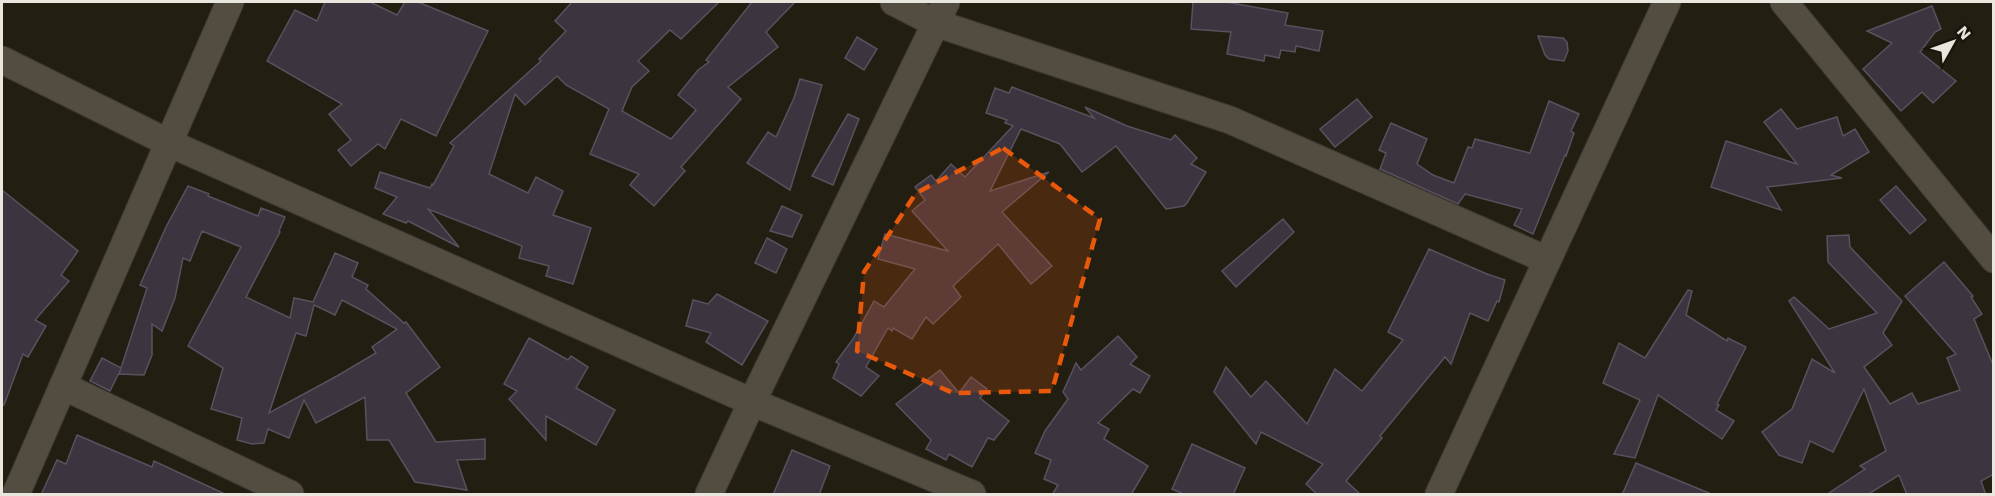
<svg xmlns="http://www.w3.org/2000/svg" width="1995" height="496" font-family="'Work Sans',sans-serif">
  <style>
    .building { fill: #3c3540; stroke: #59515d; stroke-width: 1.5; fill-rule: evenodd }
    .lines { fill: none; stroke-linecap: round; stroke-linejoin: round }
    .minor-casing { stroke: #3d3932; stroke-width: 29 }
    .minor { stroke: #524d40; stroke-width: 27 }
    .marked { fill: #e8590c; fill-opacity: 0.2; stroke: #e8590c; stroke-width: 4.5; stroke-dasharray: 12 8; stroke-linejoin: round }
  </style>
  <rect width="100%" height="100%" fill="#221e12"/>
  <g class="building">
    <path d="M325,2H370L397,15L405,2H418L488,31L436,136L401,119L385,149L378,144L351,166L338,150L351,140L329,114L342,104L267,61L295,10L317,21Z"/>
    <path d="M572,2H719L681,39L670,30L638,61L649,71L632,87L622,111L671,139L696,110L678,95L698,70L709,62L706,60L752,2H795L766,32L778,47L728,87L741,99L681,167L685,171L654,206L630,185L639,174L590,154L609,109L566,85L557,76L525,105L515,94L489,174L528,193L536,177L563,191L553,215L591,228L573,284L546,276L549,266L519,258L522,246L428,209L459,247L408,221L406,223L383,214L397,197L375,188L380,172L430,188L432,184L433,185L454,146L450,143L541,61L539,59L566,31L555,21Z"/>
    <path d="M1193,2H1226L1288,13L1285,25L1323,31L1319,51L1296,46L1295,52L1281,50L1279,58L1265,55L1264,61L1227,54L1231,32L1191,29Z"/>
    <path d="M1932,6L1941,29L1935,32L1920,52L1956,81L1933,103L1922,92L1901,111L1863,69L1892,43L1867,31Z"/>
    <path d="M1538,36L1563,38L1567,42L1568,51L1564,61L1549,59L1545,55Z"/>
    <path d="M857,37L877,49L864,70L845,58Z"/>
    <path d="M800,79L822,85L790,190L747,163L768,132L776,137L794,98Z"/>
    <path d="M1012,87L1094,118L1085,107L1127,126L1171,140L1175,135L1197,158L1191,164L1206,172L1187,203L1184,206L1166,209L1116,146L1082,172L1060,144L1021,129L990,191L1049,172L1002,212L1052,266L1031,284L998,244L953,286L961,297L933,324L926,317L912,339L893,328L892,331L888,328L866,367L879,376L861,396L833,378L839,364L836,362L853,339L874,301L884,307L915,269L878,259L885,234L948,251L912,211L925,200L915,187L931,175L936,181L951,164L965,177L1013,126L1005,123L1007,120L986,113L995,88L1009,93Z"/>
    <path d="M1357,99L1372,117L1335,147L1320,129Z"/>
    <path d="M1549,101L1579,114L1571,131L1574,133L1566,156L1565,155L1533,234L1514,225L1522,209L1465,194L1458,204L1380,169L1386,153L1379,150L1391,123L1427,139L1417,164L1433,175L1454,183L1468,147L1472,148L1475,139L1530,153Z"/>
    <path d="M1781,109L1797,129L1837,117L1843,136L1855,129L1869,152L1831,175L1842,178L1767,187L1781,210L1711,187L1726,141L1797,164L1764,122Z"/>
    <path d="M848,114L859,119L833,185L812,176Z"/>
    <path d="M188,186L209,194L208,196L258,216L261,208L285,217L279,231L280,232L246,297L290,318L294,298L313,302L335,253L358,263L352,277L368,285L366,289L404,323L406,322L440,367L406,393L436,442L485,439V459L457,460L467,490L415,482L389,440H367L365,397L316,423L304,400L289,438L268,429L264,443L252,444L237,440L242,418L211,409L223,368L188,346L241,247L202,231L190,261L183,258L175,298L162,331L152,324V355L144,375L119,374L121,369L110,391L90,381L102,358L121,368L147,288L140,285L166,227ZM342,300L397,329L372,347L376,353L337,376L269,413L296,333L306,336L314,305L335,315Z"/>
    <path d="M1896,186L1926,220L1910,234L1880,200Z"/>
    <path d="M2,190L78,251L61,275L69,281L35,320L46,326L28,357L23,354L4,405H2Z"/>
    <path d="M782,206L802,215L792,237L770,231Z"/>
    <path d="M1283,219L1294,232L1236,287L1222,271Z"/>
    <path d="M1849,235L1850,247L1902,301L1883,333L1892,345L1864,367L1890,404L1912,393L1918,404L1960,390L1947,358L1956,354L1905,296L1944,262L1973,296L1971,297L1982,314L1974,319L1994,367V474L1981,481L1986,495H1907L1899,475L1867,495H1826L1865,469L1860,466L1886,451L1864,389L1833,452L1810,441L1802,463L1779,455L1762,432L1792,409L1812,359L1835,373L1789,301L1794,297L1829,329L1877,313L1828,262L1827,236Z"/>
    <path d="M767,238L787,249L776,273L755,263Z"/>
    <path d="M1429,249L1487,274L1505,280L1499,302L1497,301L1488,321L1470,313L1451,364L1445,357L1380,436L1382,438L1346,481L1361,495H1318L1306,484L1323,464L1261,432L1256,444L1214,392L1226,367L1251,397L1266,381L1307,424L1335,369L1362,391L1403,340L1388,332Z"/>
    <path d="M1688,290L1692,291L1686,315L1727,341L1728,338L1746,347L1717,404L1719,405L1716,410L1734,421L1722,439L1658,395L1635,458L1614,454L1640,400L1603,383L1619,343L1645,358Z"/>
    <path d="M717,294L768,321L742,365L706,342L711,333L686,326L693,300L708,304Z"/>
    <path d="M1118,336L1137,357L1130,364L1150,376L1140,393L1133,389L1098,423L1109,429L1104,439L1148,466L1131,495H1052L1058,485L1044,479L1051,460L1035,453L1045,431L1068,399L1063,392L1076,363L1081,370Z"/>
    <path d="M529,338L568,360L571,356L588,367L576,388L615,410L596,445L546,416V440L509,399L517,391L504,384Z"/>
    <path d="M940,370L959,393L971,377L987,389L980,398L1009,421L994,440L988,438L972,467L949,454L946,460L926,449L931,440L896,404Z"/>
    <path d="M77,435L152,467L154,461L227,495H41L57,460L66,464Z"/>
    <path d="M1192,444L1245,468L1233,495H1186L1172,489Z"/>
    <path d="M792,450L830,466L819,495H773Z"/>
    <path d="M1636,463L1709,493V495H1622Z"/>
  </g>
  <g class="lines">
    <defs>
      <g id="minor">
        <path d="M894,2L935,23L1230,120L1547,260"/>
        <path d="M1784,2L1994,259"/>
        <path d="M2,60L169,143L752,402L972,494"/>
        <path d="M63,386L290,494"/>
        <path d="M16,494L230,2"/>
        <path d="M709,494L752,402L946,2"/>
        <path d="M1439,494L1667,2"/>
      </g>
    </defs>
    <use href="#minor" class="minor-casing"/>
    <use href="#minor" class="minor"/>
  </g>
  <path class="marked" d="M1003,148L1100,219L1052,391L953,393L857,351L864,272L916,193Z"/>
  <rect width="1995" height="496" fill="none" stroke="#e9e6de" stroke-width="6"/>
  <g transform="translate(1953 42) rotate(50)" stroke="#19150a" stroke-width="4.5" paint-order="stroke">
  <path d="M0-4.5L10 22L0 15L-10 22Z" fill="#e9e6de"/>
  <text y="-9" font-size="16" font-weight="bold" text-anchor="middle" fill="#e9e6de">N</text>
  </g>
</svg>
